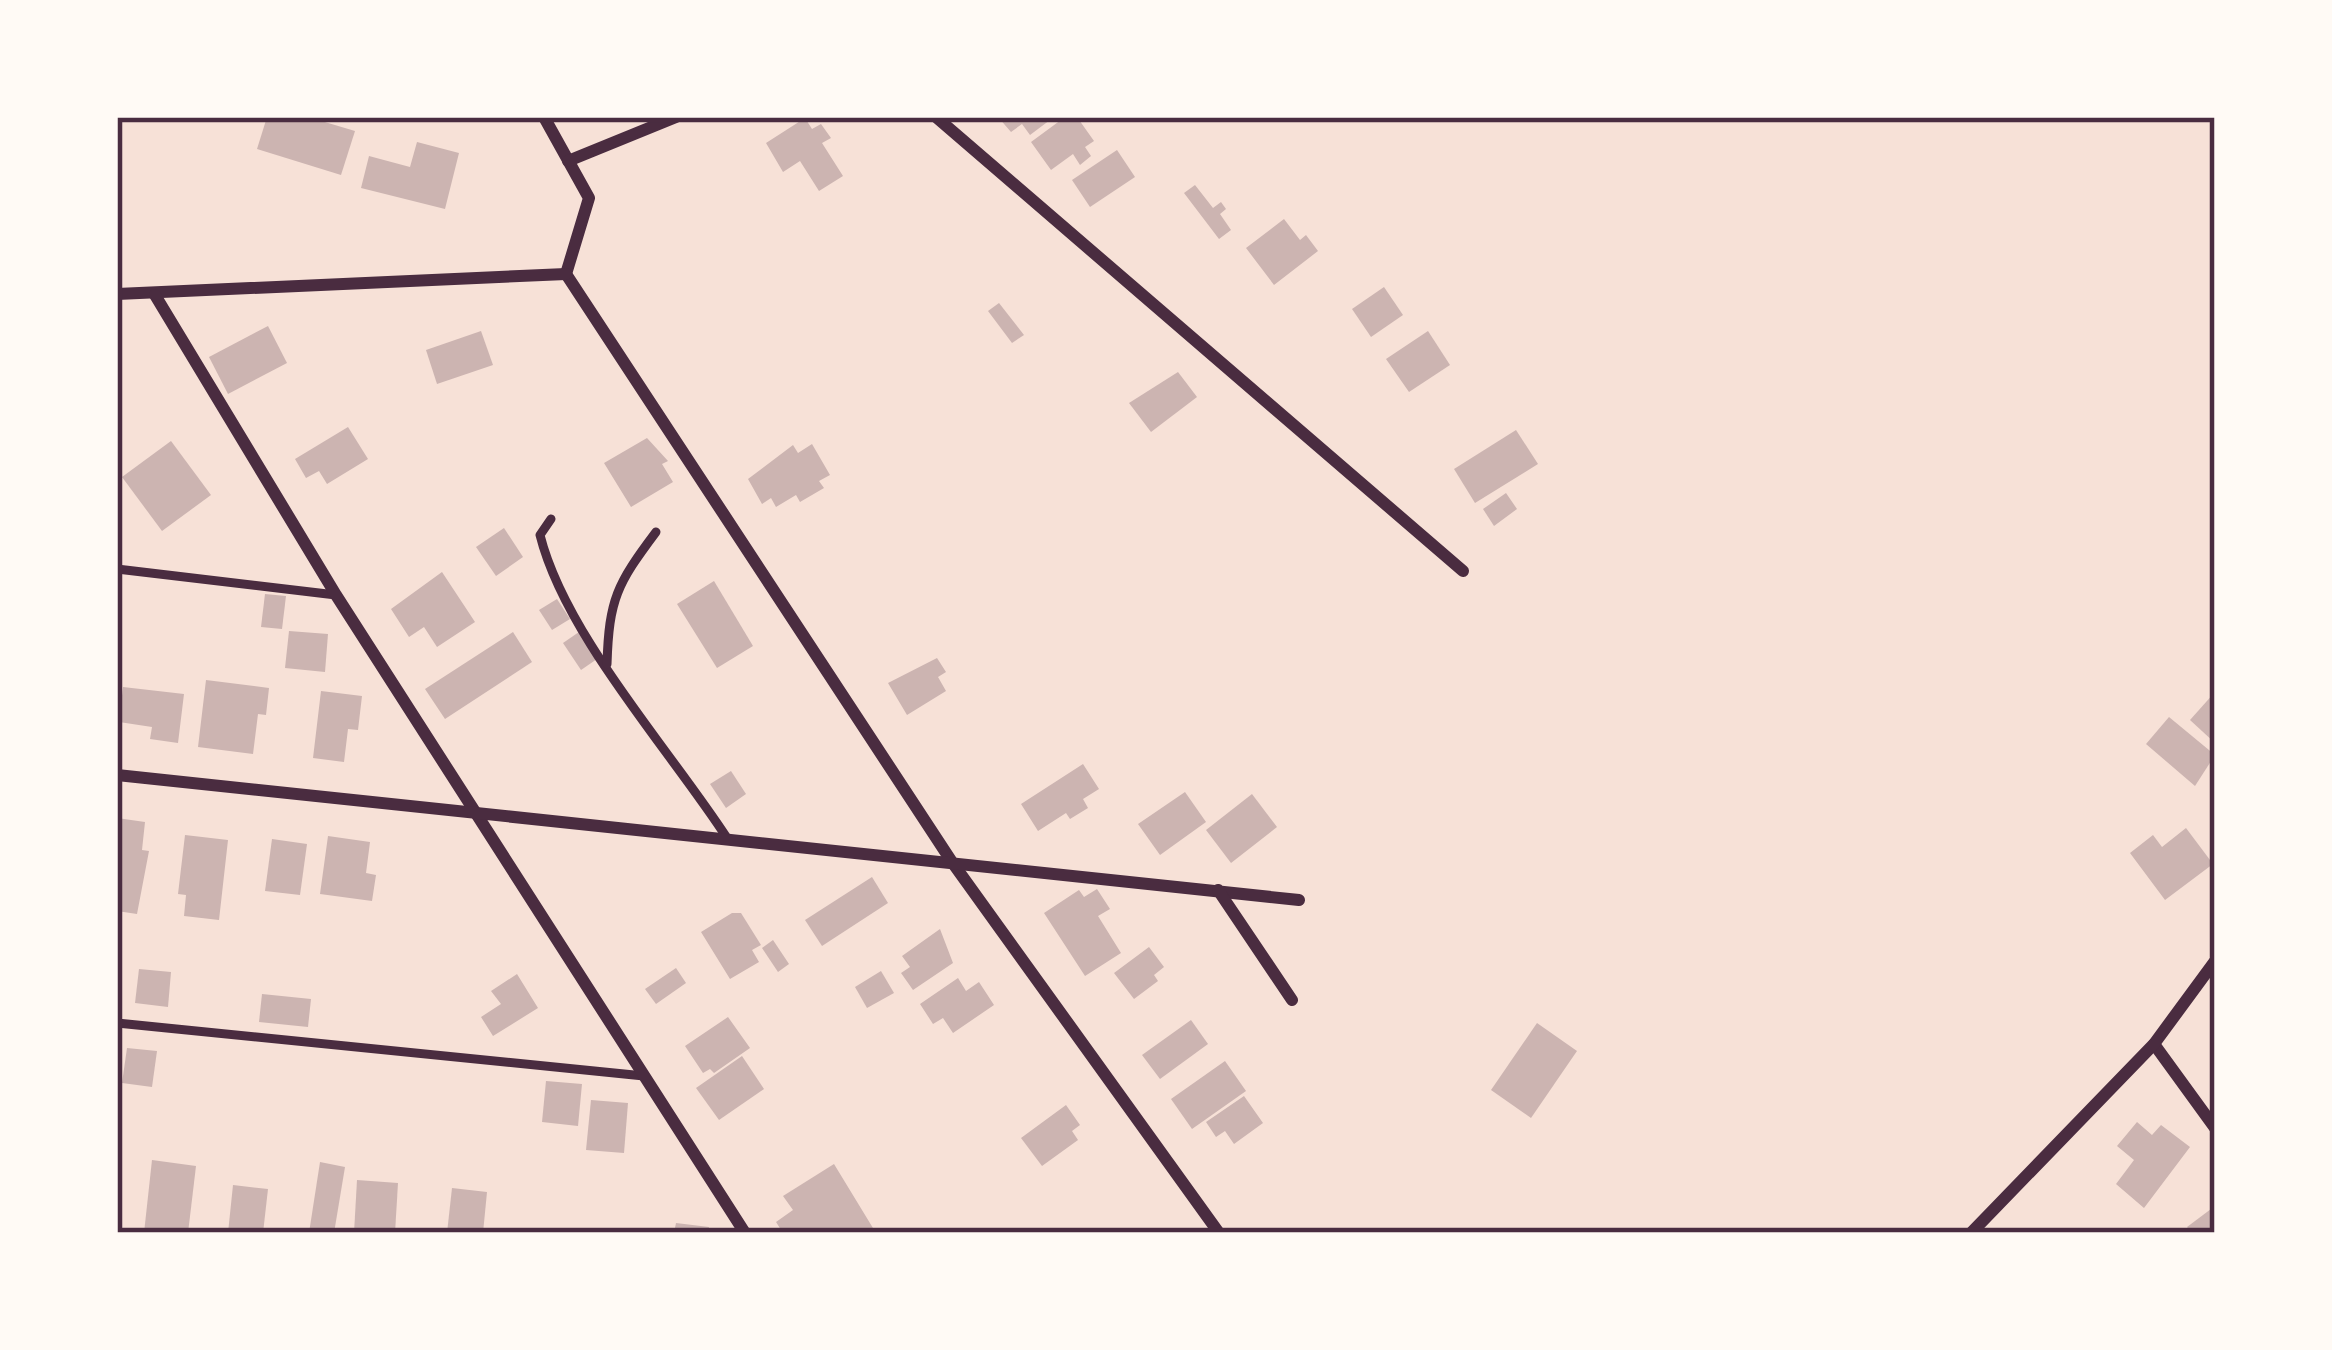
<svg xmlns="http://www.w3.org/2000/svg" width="2332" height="1350" font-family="Barlow,sans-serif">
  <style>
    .building { fill: #ccb4b1 }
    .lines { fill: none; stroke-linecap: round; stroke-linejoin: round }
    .service { stroke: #4a2c40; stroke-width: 9 }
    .minor { stroke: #4a2c40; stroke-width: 12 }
    .neatline { fill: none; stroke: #4a2c40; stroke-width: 4.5 }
  </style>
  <rect width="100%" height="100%" fill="#f7e1d7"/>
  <g class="building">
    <path d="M267,117H308L355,131L341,175L257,149Z"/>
    <path d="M998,117H1054L1030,135L1022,124L1011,132Z"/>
    <path d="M1065,117H1077L1094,141L1085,147L1091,156L1080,165L1073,154L1051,170L1031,142Z"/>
    <path d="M805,118L812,129L821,124L831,138L822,143L843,176L819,191L800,161L783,172L766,143Z"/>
    <path d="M417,142L459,153L445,209L361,188L369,156L410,167Z"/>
    <path d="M1117,150L1135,177L1090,207L1072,180Z"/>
    <path d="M1195,185L1213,208L1221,202L1226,209L1220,214L1231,230L1219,239L1184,193Z"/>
    <path d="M1284,219L1300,240L1306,235L1318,251L1274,285L1246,248Z"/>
    <path d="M1384,287L1403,315L1371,337L1352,309Z"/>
    <path d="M999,303L1024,335L1012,343L988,311Z"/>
    <path d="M268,326L287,363L228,394L209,357Z"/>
    <path d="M481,331L493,365L437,384L426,350Z"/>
    <path d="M1428,331L1450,365L1409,392L1386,359Z"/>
    <path d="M1178,372L1197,397L1151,432L1129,403Z"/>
    <path d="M348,427L368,459L327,484L319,471L306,478L295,459Z"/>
    <path d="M1516,430L1538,464L1475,503L1454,469Z"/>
    <path d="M647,438L668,461L662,464L673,482L631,507L604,463Z"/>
    <path d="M171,441L211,495L162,531L122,477Z"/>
    <path d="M812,444L830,475L819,481L824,488L800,502L796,495L776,507L771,498L762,504L748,479L793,445L798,453Z"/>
    <path d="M1506,493L1517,509L1494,526L1483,509Z"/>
    <path d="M504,528L523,557L496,576L476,547Z"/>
    <path d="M442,572L475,622L437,647L424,627L409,637L391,609Z"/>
    <path d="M714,581L753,646L717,668L677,604Z"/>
    <path d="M265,594L286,596L282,629L261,627Z"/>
    <path d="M557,599L570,619L552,630L539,610Z"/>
    <path d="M289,631L328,634L325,672L285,668Z"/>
    <path d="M513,632L532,662L445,719L425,689Z"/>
    <path d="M579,632L597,659L581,670L563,643Z"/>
    <path d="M937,658L946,672L938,677L946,691L907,715L888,683Z"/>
    <path d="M206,680L269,688L266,715L258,714L253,754L198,747Z"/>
    <path d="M123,687L184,694L178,743L150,739L152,727L119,722Z"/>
    <path d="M321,691L362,696L358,730L348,729L344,762L313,758Z"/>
    <path d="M2215,692V743L2190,720Z"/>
    <path d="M2169,717L2215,755L2195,786L2146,744Z"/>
    <path d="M1083,764L1099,789L1083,799L1088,808L1070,819L1066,813L1038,831L1021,804Z"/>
    <path d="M731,771L746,794L726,808L710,784Z"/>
    <path d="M1185,792L1206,822L1160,855L1138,824Z"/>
    <path d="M1252,794L1277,827L1231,863L1206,830Z"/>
    <path d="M117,818L145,822L142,850L149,851L137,914L117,911Z"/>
    <path d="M2186,828L2213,864L2165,900L2130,853L2153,835L2162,847Z"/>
    <path d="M185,835L228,840L219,920L184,916L186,895L178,894Z"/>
    <path d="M328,836L370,842L366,873L376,875L372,901L320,894Z"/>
    <path d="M272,839L307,844L300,895L265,891Z"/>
    <path d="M872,877L888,903L822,946L805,920Z"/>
    <path d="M1097,889L1110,909L1098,916L1121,953L1085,976L1044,913L1079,890L1084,897Z"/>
    <path d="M732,913H741L761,945L752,950L759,962L730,979L701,932Z"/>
    <path d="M940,929L953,963L913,990L901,973L910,967L902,956Z"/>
    <path d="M773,940L789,964L778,972L762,948Z"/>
    <path d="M1149,947L1164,967L1154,975L1158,981L1134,999L1114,973Z"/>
    <path d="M676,968L686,983L656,1004L645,989Z"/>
    <path d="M139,969L171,972L168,1007L135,1003Z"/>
    <path d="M881,971L894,993L867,1008L855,987Z"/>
    <path d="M517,974L538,1008L493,1036L481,1017L501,1004L491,991Z"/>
    <path d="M958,978L966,991L979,982L994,1005L953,1033L943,1018L933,1024L920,1004Z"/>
    <path d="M262,994L311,999L308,1027L259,1022Z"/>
    <path d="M728,1017L750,1048L714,1073L710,1069L703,1073L685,1046Z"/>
    <path d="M1191,1020L1208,1044L1160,1079L1142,1055Z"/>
    <path d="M1537,1023L1577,1051L1531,1118L1491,1090Z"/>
    <path d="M127,1048L157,1051L152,1087L122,1083Z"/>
    <path d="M742,1056L764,1089L719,1120L696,1088Z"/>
    <path d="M1225,1061L1246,1091L1192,1129L1171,1099Z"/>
    <path d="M546,1081L582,1084L578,1126L542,1122Z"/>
    <path d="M1244,1096L1263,1123L1234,1144L1225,1131L1216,1137L1206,1122Z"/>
    <path d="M591,1100L628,1103L624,1153L586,1150Z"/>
    <path d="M1066,1105L1080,1125L1072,1131L1078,1140L1042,1166L1021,1138Z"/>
    <path d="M2137,1122L2152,1135L2161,1125L2190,1147L2144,1208L2116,1184L2134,1160L2117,1146Z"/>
    <path d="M152,1160L196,1166L188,1233H144Z"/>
    <path d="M320,1162L345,1167L334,1233H309Z"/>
    <path d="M834,1164L876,1233H783L776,1222L793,1210L783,1196Z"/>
    <path d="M357,1180L398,1183L395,1233H354Z"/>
    <path d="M233,1185L268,1189L263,1233H228Z"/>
    <path d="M452,1188L487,1192L483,1233H447Z"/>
    <path d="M2215,1206V1233H2192L2187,1227Z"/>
    <path d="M676,1223L709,1227L708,1233H674Z"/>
  </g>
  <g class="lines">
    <g class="service">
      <path d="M551,519L540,535C565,635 670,750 727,838"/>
      <path d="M117,569L336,595"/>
      <path d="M607,664C609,599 617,584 656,532"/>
      <path d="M117,1023L644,1076"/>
    </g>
    <g class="minor">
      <path d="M544,117L589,198L566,274"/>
      <path d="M936,117L1463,571"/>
      <path d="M568,161L676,117"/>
      <path d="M566,274L952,862L1219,1233"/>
      <path d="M117,294L566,274"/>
      <path d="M155,295L336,595L745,1233"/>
      <path d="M117,775L1299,900"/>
      <path d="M1218,890L1292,1000"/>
      <path d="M2154,1044L2215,1128"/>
      <path d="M1971,1233L2154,1044L2215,961"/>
    </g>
  </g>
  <rect width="2332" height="1350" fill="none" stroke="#fffaf5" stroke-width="240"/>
  <rect x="120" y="120" width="2092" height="1110" class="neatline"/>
</svg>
